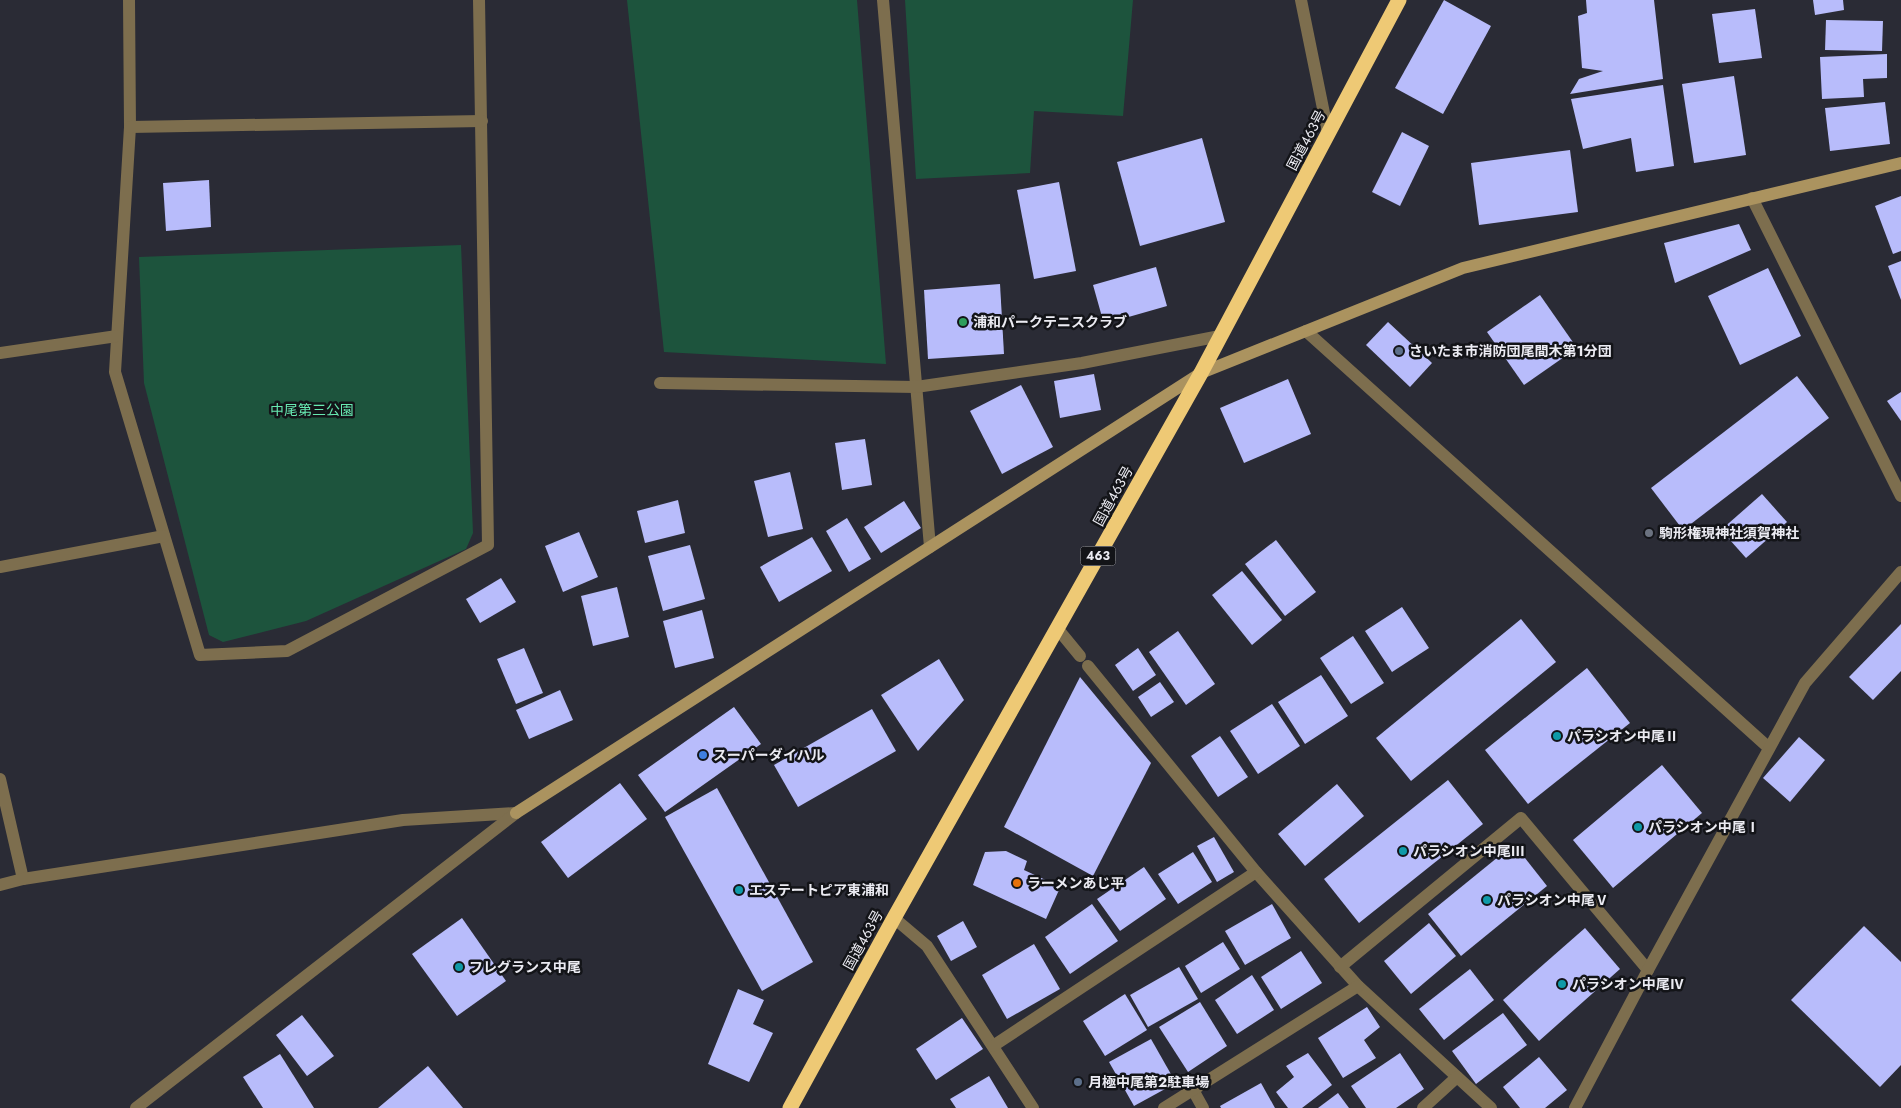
<svg xmlns="http://www.w3.org/2000/svg" width="1901" height="1108" font-family="Jost,'Noto Sans JP',sans-serif">
  <style>
    .green { fill: #1d543d }
    .building { fill: #b8bcfb }
    .lines { fill: none; stroke-linecap: round; stroke-linejoin: round }
    .street { stroke: #7d6e4e; stroke-width: 12 }
    .secondary { stroke: #ab935f; stroke-width: 12 }
    .highway { stroke: #eec975; stroke-width: 15 }
    .leisure-dot { fill: #2e9e5b; stroke: #131418; stroke-width: 2 }
    .service-dot { fill: #5c6f8a; stroke: #131418; stroke-width: 2 }
    .worship-dot { fill: #6b7280; stroke: #131418; stroke-width: 2 }
    .culture-dot { fill: #0f9aa8; stroke: #131418; stroke-width: 2 }
    .shop-dot { fill: #3f7fe0; stroke: #131418; stroke-width: 2 }
    .food-dot { fill: #e8710a; stroke: #131418; stroke-width: 2 }
    .labels { text-anchor: middle; dominant-baseline: central; stroke-width: 5; stroke-linejoin: round; paint-order: stroke }
    .shield { fill: #131418; stroke: #aaaab1; stroke-width: 1 }
    .shield-label { font-size: 12px; font-weight: bold; fill: #ebebf2 }
    .street-label { font-size: 14px; fill: #ebebf2; stroke: #131418 }
    .poi-label { font-size: 14px; font-weight: bold; fill: #ebebf2; stroke: #131418; text-anchor: start }
    .park-label { font-size: 14px; fill: #67e9b1; stroke: #131418 }
  </style>
  <rect width="100%" height="100%" fill="#2a2b35"/>
  <g class="green">
    <path d="M627,0H857L886,364L664,352Z"/>
    <path d="M905,0H1133L1123,116L1034,111L1030,173L916,179Z"/>
    <path d="M461,245L473,533L466,549L306,621L223,642L209,635L144,383L139,257Z"/>
  </g>
  <g class="building">
    <path d="M1444,0L1491,26L1443,114L1395,88Z"/>
    <path d="M1586,0H1654L1663,79L1570,94L1579,79L1603,71L1582,68L1578,16L1587,13Z"/>
    <path d="M1813,0H1843L1844,10L1815,15Z"/>
    <path d="M1755,9L1762,58L1719,63L1712,14Z"/>
    <path d="M1826,20L1883,21L1882,51L1825,50Z"/>
    <path d="M1887,54V78L1863,79L1864,97L1822,99L1820,57Z"/>
    <path d="M1734,76L1746,155L1694,163L1682,84Z"/>
    <path d="M1663,85L1674,166L1636,172L1631,138L1583,149L1571,99Z"/>
    <path d="M1885,102L1890,144L1830,151L1825,108Z"/>
    <path d="M1402,132L1429,146L1400,206L1372,192Z"/>
    <path d="M1202,138L1225,222L1140,246L1117,162Z"/>
    <path d="M1570,150L1578,212L1479,225L1471,163Z"/>
    <path d="M209,180L211,227L166,231L163,183Z"/>
    <path d="M1059,182L1076,271L1034,279L1017,190Z"/>
    <path d="M1901,196V251L1893,254L1875,206Z"/>
    <path d="M1739,224L1751,250L1675,283L1664,243Z"/>
    <path d="M1901,261V300L1888,266Z"/>
    <path d="M1156,267L1167,306L1104,324L1093,285Z"/>
    <path d="M1768,268L1801,336L1740,365L1708,296Z"/>
    <path d="M1000,284L1004,354L928,359L924,290Z"/>
    <path d="M1540,295L1577,348L1524,385L1487,332Z"/>
    <path d="M1388,322L1432,363L1410,387L1366,345Z"/>
    <path d="M1094,374L1101,410L1060,418L1054,381Z"/>
    <path d="M1797,376L1829,418L1683,530L1651,488Z"/>
    <path d="M1288,379L1311,434L1244,463L1220,408Z"/>
    <path d="M1021,385L1053,447L1002,474L970,411Z"/>
    <path d="M1901,392V421L1887,401Z"/>
    <path d="M865,439L872,485L842,490L835,443Z"/>
    <path d="M790,472L803,529L768,537L754,481Z"/>
    <path d="M1762,494L1787,522L1746,558L1721,530Z"/>
    <path d="M678,500L685,533L645,543L637,511Z"/>
    <path d="M904,501L921,528L881,553L864,527Z"/>
    <path d="M847,518L871,559L849,572L826,531Z"/>
    <path d="M579,532L598,577L563,592L545,546Z"/>
    <path d="M812,537L832,571L779,602L760,567Z"/>
    <path d="M1276,540L1316,592L1285,616L1245,564Z"/>
    <path d="M690,545L705,599L663,611L648,556Z"/>
    <path d="M1242,571L1282,620L1252,645L1212,595Z"/>
    <path d="M501,578L516,602L480,623L466,599Z"/>
    <path d="M617,587L629,637L593,646L581,596Z"/>
    <path d="M1402,607L1429,648L1392,672L1365,631Z"/>
    <path d="M702,610L714,658L675,668L663,621Z"/>
    <path d="M1521,619L1556,662L1411,781L1376,738Z"/>
    <path d="M1901,624V671L1873,700L1849,677Z"/>
    <path d="M1178,631L1215,684L1186,705L1149,652Z"/>
    <path d="M1353,636L1384,683L1351,704L1320,658Z"/>
    <path d="M524,648L543,693L516,704L497,659Z"/>
    <path d="M1138,648L1156,675L1133,691L1115,665Z"/>
    <path d="M939,659L964,700L918,751L881,695Z"/>
    <path d="M1587,668L1630,723L1528,804L1485,750Z"/>
    <path d="M1321,675L1348,716L1305,744L1278,702Z"/>
    <path d="M1080,677L1151,763L1093,876L1004,827Z"/>
    <path d="M1160,682L1174,702L1151,717L1138,697Z"/>
    <path d="M560,690L573,720L529,739L516,710Z"/>
    <path d="M1272,704L1300,746L1258,774L1230,731Z"/>
    <path d="M734,707L761,744L665,812L638,775Z"/>
    <path d="M872,709L896,751L798,807L774,765Z"/>
    <path d="M1220,736L1248,777L1218,797L1191,756Z"/>
    <path d="M1799,737L1825,760L1790,802L1763,778Z"/>
    <path d="M1662,765L1702,813L1613,888L1573,840Z"/>
    <path d="M1448,780L1483,824L1359,923L1324,879Z"/>
    <path d="M620,783L647,819L568,878L541,842Z"/>
    <path d="M1337,784L1364,816L1305,866L1278,834Z"/>
    <path d="M717,788L813,962L762,991L665,817Z"/>
    <path d="M1214,837L1234,872L1217,882L1197,846Z"/>
    <path d="M1514,844L1547,886L1461,956L1428,914Z"/>
    <path d="M1006,851L1027,861L1024,870L1050,882L1059,890L1046,919L973,885L985,852Z"/>
    <path d="M1193,852L1212,882L1178,904L1158,874Z"/>
    <path d="M1144,867L1166,899L1120,931L1097,899Z"/>
    <path d="M1092,904L1118,941L1070,974L1045,937Z"/>
    <path d="M1272,904L1291,938L1245,965L1225,931Z"/>
    <path d="M462,918L506,981L457,1016L412,954Z"/>
    <path d="M963,921L977,947L951,961L937,936Z"/>
    <path d="M1429,923L1456,956L1411,994L1384,961Z"/>
    <path d="M1864,926L1901,962V1065L1880,1087L1791,1000Z"/>
    <path d="M1585,928L1620,969L1539,1041L1503,1000Z"/>
    <path d="M1223,942L1240,969L1201,993L1185,966Z"/>
    <path d="M1034,944L1060,989L1007,1019L982,975Z"/>
    <path d="M1301,951L1322,983L1281,1009L1261,977Z"/>
    <path d="M1179,967L1198,999L1148,1027L1130,995Z"/>
    <path d="M1470,969L1494,1000L1444,1040L1419,1009Z"/>
    <path d="M1252,975L1274,1010L1237,1034L1215,1000Z"/>
    <path d="M738,989L764,1000L753,1024L773,1033L749,1082L708,1064Z"/>
    <path d="M1125,994L1147,1030L1105,1056L1083,1021Z"/>
    <path d="M1200,1002L1227,1046L1188,1072L1159,1027Z"/>
    <path d="M1367,1007L1380,1027L1364,1040L1376,1058L1343,1078L1318,1038Z"/>
    <path d="M1503,1013L1527,1045L1476,1084L1452,1051Z"/>
    <path d="M302,1015L334,1056L307,1076L276,1035Z"/>
    <path d="M962,1018L983,1049L936,1080L916,1049Z"/>
    <path d="M1151,1039L1176,1083L1134,1106L1109,1062Z"/>
    <path d="M1308,1053L1332,1085L1302,1108H1288L1276,1092L1294,1077L1286,1066Z"/>
    <path d="M1400,1053L1424,1089L1396,1108H1366L1351,1086Z"/>
    <path d="M280,1054L314,1108H263L243,1077Z"/>
    <path d="M1539,1057L1567,1090L1545,1108H1520L1503,1087Z"/>
    <path d="M428,1066L463,1108H378Z"/>
    <path d="M989,1076L1008,1108H956L950,1099Z"/>
    <path d="M1261,1083L1275,1108H1221L1220,1106Z"/>
    <path d="M1338,1093L1349,1108H1318Z"/>
  </g>
  <g class="lines">
    <g class="street">
      <path d="M129,0L130,127L115,372L200,655L287,651L488,545L479,0"/>
      <path d="M883,0L930,547"/>
      <path d="M1301,0L1328,133"/>
      <path d="M130,127L482,121"/>
      <path d="M1752,198L1901,496"/>
      <path d="M1306,331L1769,748"/>
      <path d="M0,353L117,336"/>
      <path d="M660,383L916,387L1082,363L1220,336"/>
      <path d="M0,567L164,536"/>
      <path d="M1057,628L1080,656"/>
      <path d="M1088,666L1256,872L1358,986L1491,1108"/>
      <path d="M0,779L23,879"/>
      <path d="M0,885L23,879L403,820L516,813"/>
      <path d="M894,918L927,946L1033,1108"/>
      <path d="M1340,967L1521,818L1648,970"/>
      <path d="M993,1046L1256,872"/>
      <path d="M1193,1090L1203,1108"/>
      <path d="M136,1108L516,813"/>
      <path d="M1164,1108L1358,986"/>
      <path d="M1423,1108L1457,1077"/>
      <path d="M1575,1108L1648,970L1805,683L1901,572"/>
    </g>
    <path class="secondary" d="M516,813L1201,373L1463,268L1901,163"/>
    <path class="highway" d="M790,1108L894,918L1201,373L1399,0"/>
  </g>
  <circle class="leisure-dot" cx="963" cy="322" r="5"/>
  <g class="service-dot">
    <circle cx="1399" cy="351" r="5"/>
    <circle cx="1078" cy="1082" r="5"/>
  </g>
  <circle class="worship-dot" cx="1649" cy="533" r="5"/>
  <g class="culture-dot">
    <circle cx="1557" cy="736" r="5"/>
    <circle cx="1638" cy="827" r="5"/>
    <circle cx="1403" cy="851" r="5"/>
    <circle cx="739" cy="890" r="5"/>
    <circle cx="1487" cy="900" r="5"/>
    <circle cx="459" cy="967" r="5"/>
    <circle cx="1562" cy="984" r="5"/>
  </g>
  <circle class="shop-dot" cx="703" cy="755" r="5"/>
  <circle class="food-dot" cx="1017" cy="883" r="5"/>
  <g class="labels">
    <rect class="shield" x="1080.5" y="546.5" width="35" height="19" rx="4"/>
    <g class="shield-label">
      <text x="1098" y="556">463</text>
    </g>
    <g class="street-label">
      <text transform="translate(1306 140) rotate(-62)">国道463号</text>
      <text transform="translate(1113 496) rotate(-61)">国道463号</text>
      <text transform="translate(863 940) rotate(-61)">国道463号</text>
    </g>
    <g class="poi-label">
      <text x="973" y="322">浦和パークテニスクラブ</text>
      <text x="1409" y="351">さいたま市消防団尾間木第1分団</text>
      <text x="1659" y="533">駒形権現神社須賀神社</text>
      <text x="1567" y="736">パラシオン中尾Ⅱ</text>
      <text x="713" y="755">スーパーダイハル</text>
      <text x="1648" y="827">パラシオン中尾Ⅰ</text>
      <text x="1413" y="851">パラシオン中尾Ⅲ</text>
      <text x="1027" y="883">ラーメンあじ平</text>
      <text x="749" y="890">エステートピア東浦和</text>
      <text x="1497" y="900">パラシオン中尾Ⅴ</text>
      <text x="469" y="967">フレグランス中尾</text>
      <text x="1572" y="984">パラシオン中尾Ⅳ</text>
      <text x="1088" y="1082">月極中尾第2駐車場</text>
    </g>
    <g class="park-label">
      <text x="312" y="410">中尾第三公園</text>
    </g>
  </g>
</svg>
